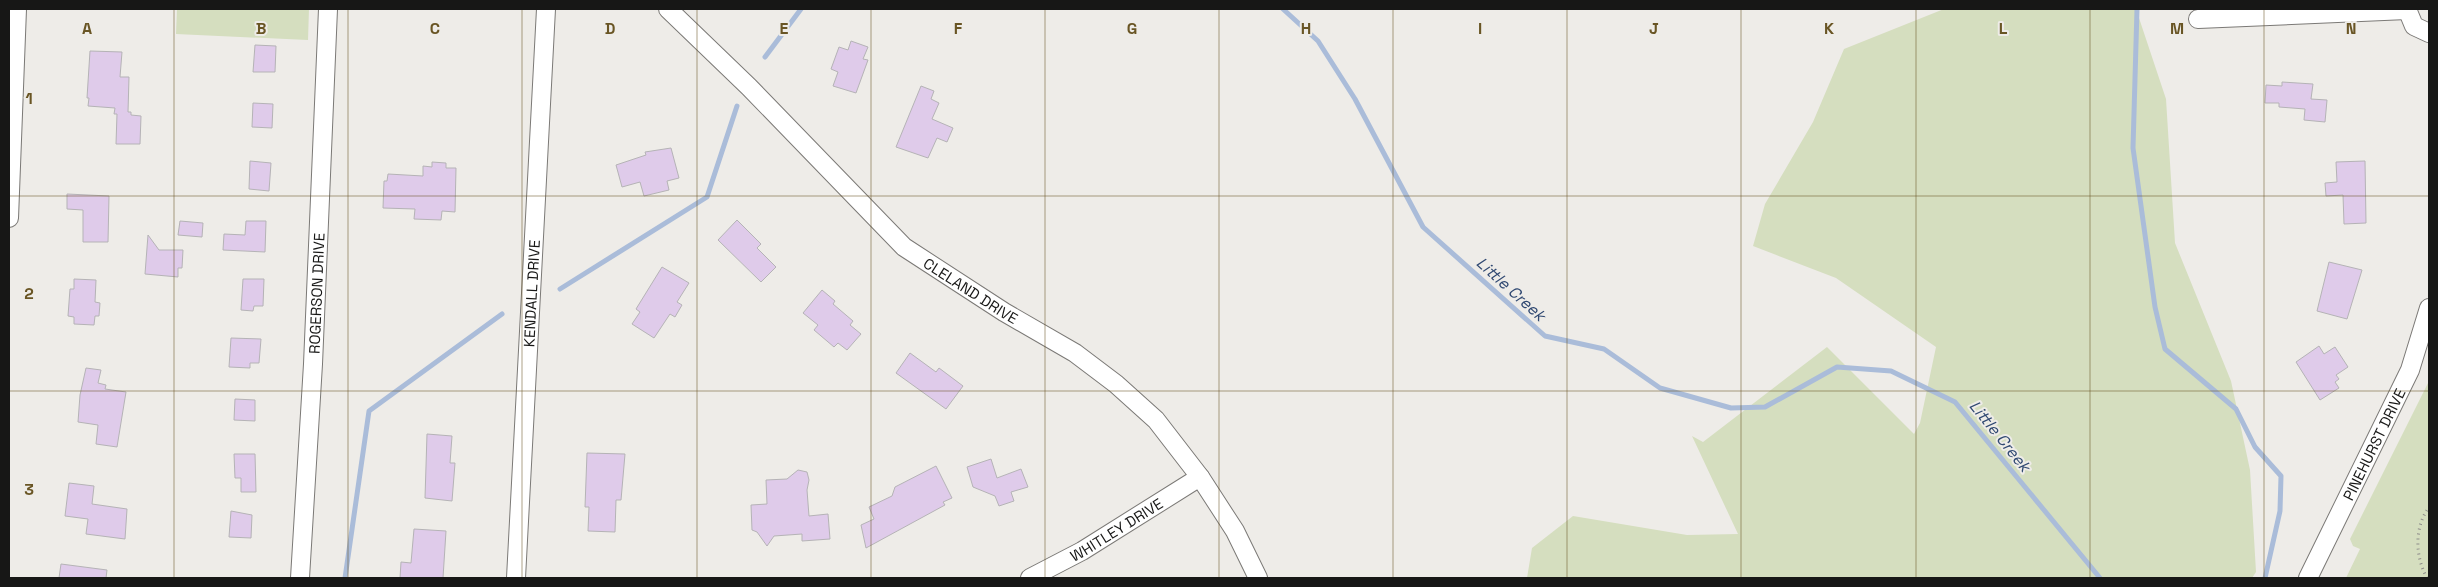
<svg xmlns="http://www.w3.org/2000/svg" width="2438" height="587" font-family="'Space Grotesk',sans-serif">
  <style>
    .green { fill: #d5debf }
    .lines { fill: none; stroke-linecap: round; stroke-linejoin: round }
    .stream { stroke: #aabcd9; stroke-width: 5 }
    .building { fill: #dfcbea; stroke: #b5b3b6 }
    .minor-casing { stroke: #7b7976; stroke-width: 20 }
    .path { stroke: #8e8d8a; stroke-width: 3; stroke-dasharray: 1 4; stroke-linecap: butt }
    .minor { stroke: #fff; stroke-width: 18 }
    .grid { fill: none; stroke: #695524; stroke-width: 1; stroke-opacity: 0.55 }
    .labels { text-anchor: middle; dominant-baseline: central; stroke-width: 4; stroke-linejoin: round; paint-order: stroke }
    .street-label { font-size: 15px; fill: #171716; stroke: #eeece8 }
    .water-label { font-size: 16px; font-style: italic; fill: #2f4871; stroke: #eeece8 }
    .grid-label { font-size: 16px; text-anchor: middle; font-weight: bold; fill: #695524; stroke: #eeece8; stroke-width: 4; stroke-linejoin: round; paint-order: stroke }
  </style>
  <rect width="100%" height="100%" fill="#eeece8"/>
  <g class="green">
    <path d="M177,9H309L308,40L176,34Z"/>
    <path d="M1944,9H2136L2166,99L2175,243L2231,381L2250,470L2256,572L2252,578H1527L1532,548L1573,516L1687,535L1738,534L1692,436L1703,442L1827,347L1914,434L1920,423L1936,347L1836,278L1753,246L1765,204L1813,122L1844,49Z"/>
    <path d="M2429,381V578H2346L2360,549L2353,546L2350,539Z"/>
  </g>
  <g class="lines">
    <g class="stream">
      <path d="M1283,9L1318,41L1355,99L1423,227L1545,336L1604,349L1660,388L1731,408L1765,407L1837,367L1891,371L1955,402L2100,578"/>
      <path d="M2137,9L2133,148L2155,307L2165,349L2236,409L2255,447L2281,476L2280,511L2265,578"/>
      <path d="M765,57L801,9"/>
      <path d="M560,289L707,197L737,106"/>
      <path d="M345,578L369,411L502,314"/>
    </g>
  </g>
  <g class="building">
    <path d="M851,41L868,47L863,59L868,60L856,93L833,86L838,72L831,69L839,47L848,50Z"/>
    <path d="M255,45L276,46L275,72H253Z"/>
    <path d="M90,51L122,52L120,77H129L128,112H131V115L141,116L140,144H116L117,114H114L115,108L88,106L89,98H87Z"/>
    <path d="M2282,82L2313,84L2311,99L2327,100L2325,122L2304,120L2305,109L2279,107V103H2265L2266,85L2282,86Z"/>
    <path d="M921,86L934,91L931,99L939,103L932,119L953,128L947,142L937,138L928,158L896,147Z"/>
    <path d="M253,103L273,104L272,128L252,127Z"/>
    <path d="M671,148L679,178L667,181L669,190L644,196L640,182L622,187L616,165L646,155L645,152Z"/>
    <path d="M250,161L271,163L269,191L249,189Z"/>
    <path d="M2365,161L2366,223L2344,224L2343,195L2326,196L2325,183L2337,182L2336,162Z"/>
    <path d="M432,162L446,163V168H456L455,212L442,211L441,220L414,219L415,209L383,208L384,181H387L388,174L423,176V166L432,167Z"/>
    <path d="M67,194L109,196L108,242H83V210L67,209Z"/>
    <path d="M737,220L761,244L757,248L776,267L761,282L718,240Z"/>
    <path d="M180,221L203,223L202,237L178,235Z"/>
    <path d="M246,221H266L265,252L223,250L224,234L245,235Z"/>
    <path d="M148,235L159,250H183L182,268H178V277L145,274Z"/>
    <path d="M2329,262L2362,270L2347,319L2317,311Z"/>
    <path d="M662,267L689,283L677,302L682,305L675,317L670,314L654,338L632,324L640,312L636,309Z"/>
    <path d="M74,279L96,280L95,302L100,303L99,316H95L94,325L74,324V317L68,316L70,289H74Z"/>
    <path d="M243,279H264L263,306H254L253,311L241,310Z"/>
    <path d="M822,290L835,301L833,304L853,321L850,325L861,334L847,350L838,343L834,347L814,330L818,325L803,313Z"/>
    <path d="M231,338L261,339L259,363H250V368L229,367Z"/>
    <path d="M2319,346L2324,354L2335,347L2348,367L2336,375L2339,379L2335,382L2339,388L2320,400L2296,362Z"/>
    <path d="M910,353L936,372L939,368L963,386L946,409L896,373Z"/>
    <path d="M86,368L101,370L98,383L106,385L105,389L126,392L117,447L96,444L98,425L78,422L80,395Z"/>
    <path d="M235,399L255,400V421L234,420Z"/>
    <path d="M427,434L452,436L450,463H455L452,501L425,498Z"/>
    <path d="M587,453L625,454L621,500H616L615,532L588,531L589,507H585Z"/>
    <path d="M234,454H255L256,492H241V478H235Z"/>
    <path d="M991,459L997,478L1021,469L1028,487L1011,492L1014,501L999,506L995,496L973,487L967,467Z"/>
    <path d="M936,466L952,498L943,502L945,505L866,548L861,525L874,519L869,507L892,496L895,487Z"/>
    <path d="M798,470L807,472L809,480L807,490L809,516L828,514L830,539L802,541V534L774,536L767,546L757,532L752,530L751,505L767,504L766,480L787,479Z"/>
    <path d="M69,483L94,486L92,504L127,509L125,539L86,534L88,519L65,516Z"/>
    <path d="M231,511L252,515L251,538L229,537Z"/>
    <path d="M414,529L446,531L443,578H400L401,562L411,563Z"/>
    <path d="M61,564L107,570L106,578H59Z"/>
  </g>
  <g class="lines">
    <defs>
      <g id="minor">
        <path id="s1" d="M668,9L749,87L904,247L1004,312L1075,353L1116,384L1156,420L1200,477L1235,531L1258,578"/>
        <path d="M2407,9L2414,26L2429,33"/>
        <path d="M2198,19L2407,10"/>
        <path d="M9,218L17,9"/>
        <path id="s2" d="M300,578L313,364L328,9"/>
        <path id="s3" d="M516,578L546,9"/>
        <path id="s4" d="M1030,578L1082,551L1200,477"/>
        <path id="s5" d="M2308,578L2410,370L2429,308"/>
      </g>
    </defs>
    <use href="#minor" class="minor-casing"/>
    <path class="path" d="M2427,578C2415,556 2414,528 2429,507"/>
    <use href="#minor" class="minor"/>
  </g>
  <path class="grid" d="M174,9V578M348,9V578M522,9V578M697,9V578M871,9V578M1045,9V578M1219,9V578M1393,9V578M1567,9V578M1741,9V578M1916,9V578M2090,9V578M2264,9V578M9,196H2429M9,391H2429"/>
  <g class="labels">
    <g class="street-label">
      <text stroke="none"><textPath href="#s1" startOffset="415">CLELAND DRIVE</textPath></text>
      <text stroke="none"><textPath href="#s2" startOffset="285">ROGERSON DRIVE</textPath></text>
      <text stroke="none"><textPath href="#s3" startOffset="285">KENDALL DRIVE</textPath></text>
      <text stroke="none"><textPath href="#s5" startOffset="149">PINEHURST DRIVE</textPath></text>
      <text stroke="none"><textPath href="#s4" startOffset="99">WHITLEY DRIVE</textPath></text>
    </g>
    <g class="water-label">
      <text transform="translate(1511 289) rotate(42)">Little Creek</text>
      <text transform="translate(2000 436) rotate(51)">Little Creek</text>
    </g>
  </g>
  <g class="grid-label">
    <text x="87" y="34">A</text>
    <text x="261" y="34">B</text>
    <text x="435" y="34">C</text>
    <text x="610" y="34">D</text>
    <text x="784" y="34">E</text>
    <text x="958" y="34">F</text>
    <text x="1132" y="34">G</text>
    <text x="1306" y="34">H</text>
    <text x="1480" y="34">I</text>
    <text x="1654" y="34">J</text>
    <text x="1829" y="34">K</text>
    <text x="2003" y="34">L</text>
    <text x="2177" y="34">M</text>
    <text x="2351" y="34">N</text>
    <text x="29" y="104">1</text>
    <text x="29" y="299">2</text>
    <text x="29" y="495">3</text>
  </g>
  <rect width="2438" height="587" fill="none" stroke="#171716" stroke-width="20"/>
</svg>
